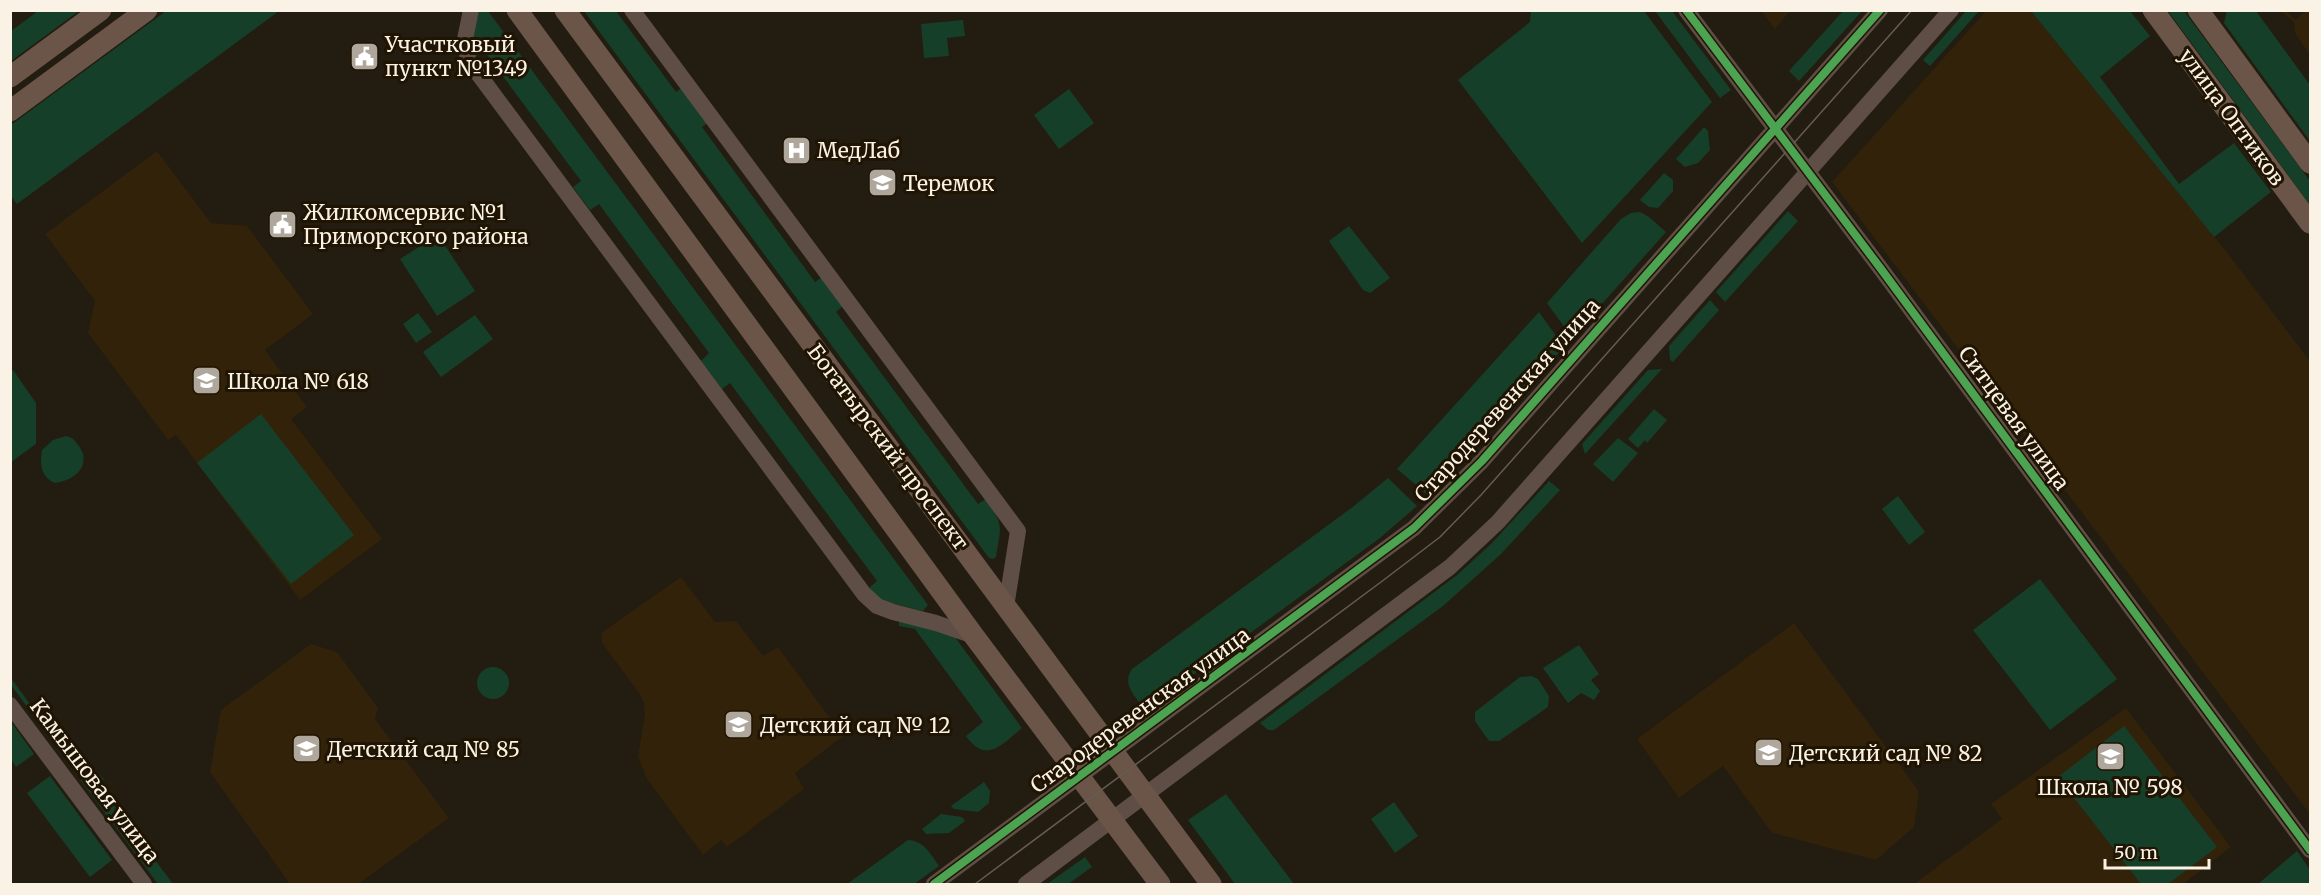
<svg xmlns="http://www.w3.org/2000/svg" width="2321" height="895" font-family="Merriweather,serif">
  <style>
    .built { fill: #322209 }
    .green { fill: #163f2a }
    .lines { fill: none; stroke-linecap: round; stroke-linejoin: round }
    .minor { stroke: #5f4e45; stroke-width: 16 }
    .major { stroke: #6a5548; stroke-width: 21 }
    .tram { stroke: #675c52; stroke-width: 1.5 }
    .cycleway-casing { stroke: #201402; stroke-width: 11 }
    .cycleway { stroke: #4ca352; stroke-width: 8 }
    .labels { text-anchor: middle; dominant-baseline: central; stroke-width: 6; stroke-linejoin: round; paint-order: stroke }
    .poi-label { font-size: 21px; fill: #fbf2e6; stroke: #201402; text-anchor: start }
    .street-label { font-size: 21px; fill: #fbf2e6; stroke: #201402 }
  </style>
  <rect width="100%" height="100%" fill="#231c11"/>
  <g class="built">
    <path d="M1761,11H1790L1775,29Z"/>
    <path d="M1986,11H2031L2229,255L2310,361V814L1832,182Z"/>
    <path d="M2281,11H2285L2296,20L2304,11H2310V55L2295,33L2294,22Z"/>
    <path d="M157,151L211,223L247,226L313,314L265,350L307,407L291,419L382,539L300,600L176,435L168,440L88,333L95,301L45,234Z"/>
    <path d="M681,577L715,622L736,621L763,656L778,647L843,736L795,773L804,789L727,847L721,840L703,855L647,779L638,756L645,714L644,703L639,693L602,643L601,633Z"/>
    <path d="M1794,623L1919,791L1914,827L1876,860L1772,833L1723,766L1679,798L1637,739Z"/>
    <path d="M311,644L337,652L378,708L375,719L449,818L358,884H290L210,772L221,710Z"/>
    <path d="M2126,708L2231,847L2183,884H1914L2002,819L1991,804Z"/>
  </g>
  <g class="green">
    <path d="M1967,10L1979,11L1930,66L1923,60Z"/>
    <path d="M2227,10L2256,11L2310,85V141L2224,23Z"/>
    <path d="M38,11H79L11,61V31Z"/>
    <path d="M166,11H279L17,204L11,196V125Z"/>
    <path d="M479,11H488L928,605L923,611L882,601L869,591L870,587L877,581L730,383L722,389L701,361L709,353L599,204L590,210L573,187L581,181L484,51L475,57L470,46Z"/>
    <path d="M584,11H616L676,92L683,87L709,122L702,127L815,282L822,277L843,306L836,312L978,504L986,499C1004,526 1001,525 996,557L993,559L989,558Z"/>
    <path d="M1531,11H1644L1712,102L1582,243L1458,80L1530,22Z"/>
    <path d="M1655,11H1672L1731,90L1720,98Z"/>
    <path d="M1843,11H1862L1799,81L1789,71Z"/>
    <path d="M2031,11H2130L2150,36L2100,77L2179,184L2234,143L2271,192L2214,237Z"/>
    <path d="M2168,11H2184L2310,181V205Z"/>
    <path d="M963,20L965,36L947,38L949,56L924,58L921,24Z"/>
    <path d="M1069,89L1094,123L1059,149L1034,115Z"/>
    <path d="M1704,127L1708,131L1710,150L1698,163L1685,167L1676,159Z"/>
    <path d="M1664,173L1673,180V191L1658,208L1649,207L1640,200Z"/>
    <path d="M1788,211L1798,221L1725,302L1716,292Z"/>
    <path d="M1640,212L1649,217L1666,232L1575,334L1568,332L1547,303L1621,219L1631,213Z"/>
    <path d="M1349,226L1390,278L1370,293L1363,290L1329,241Z"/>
    <path d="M438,235L475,291L437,316L400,259Z"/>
    <path d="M1710,300L1719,310L1673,362L1670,360L1669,346Z"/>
    <path d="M1539,312L1559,340L1562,349L1429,496L1397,469Z"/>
    <path d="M418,313L432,332L416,343L403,324Z"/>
    <path d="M475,315L493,339L441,377L423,352Z"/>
    <path d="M1662,369L1585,454L1582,444L1648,370Z"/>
    <path d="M13,370L36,403V444L11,462L10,372Z"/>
    <path d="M1654,409L1667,420L1647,443L1645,440L1638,448L1628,439Z"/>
    <path d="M261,414L354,535L291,584L197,463Z"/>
    <path d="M66,436L72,438C76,442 81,448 83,454C87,472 69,481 55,483C40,477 40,463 42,450L53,440Z"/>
    <path d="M1618,438L1638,453L1613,482L1593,464Z"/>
    <path d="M1388,478L1417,506L1380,538L1145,710C1136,697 1121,685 1132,669L1354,506Z"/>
    <path d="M1549,481L1560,490L1501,554L1443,606L1274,730H1268L1260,723L1457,575L1491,544Z"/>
    <path d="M1898,496L1925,532L1909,545L1882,509Z"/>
    <path d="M2040,579L2117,679L2050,730L1973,630Z"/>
    <path d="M899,620L954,636L1022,728C1002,744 987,765 966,736L983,722L915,629L899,626Z"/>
    <path d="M1579,645L1599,674L1591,680L1600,691L1594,700L1581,693L1568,703L1543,668Z"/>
    <circle cx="493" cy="683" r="16"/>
    <path d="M1531,676L1538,679L1549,696L1548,707L1499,741H1489L1475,721V712L1520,677Z"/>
    <path d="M11,678L45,725L56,727L71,747L62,754L11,685Z"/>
    <path d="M11,722L34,754L16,767L11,759Z"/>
    <path d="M2124,726L2217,847L2168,884H2141L2058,777Z"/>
    <path d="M92,767L104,779L98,784L173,884H158L81,781L82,775Z"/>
    <path d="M50,776L112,860L90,877L27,793Z"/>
    <path d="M984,782L990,791L989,803L978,812L954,809L951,806Z"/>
    <path d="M1226,794L1294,884H1235L1188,820Z"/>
    <path d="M1394,802L1418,836L1395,853L1371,819Z"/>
    <path d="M941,814L962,817L965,821L949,833L926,834L922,829Z"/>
    <path d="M908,840C924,841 930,853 939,866L914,884H847Z"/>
    <path d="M2297,851L2310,870V884H2258Z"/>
    <path d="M1085,857L1092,867L1068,884H1047Z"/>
  </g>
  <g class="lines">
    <g class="minor">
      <path d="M471,10L465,39L468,60L864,594L877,606L893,612L936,623L974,636"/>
      <path d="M632,10L1018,531L1006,607"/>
      <path d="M1686,10L1881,269L2310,850"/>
      <path d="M10,705L144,884"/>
      <path d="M934,884L1414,528L1482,461L1880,10"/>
      <path d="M1026,884L1450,567L1498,522L1951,10"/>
    </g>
    <g class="major">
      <path d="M517,10L974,636L1160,884"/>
      <path d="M565,10L1211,884"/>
      <path d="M2153,10L2310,223"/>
      <path d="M2198,10L2310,163"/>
      <path d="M10,77L101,10"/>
      <path d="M10,111L147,10"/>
    </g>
    <path class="tram" d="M975,884L1385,579L1440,537L1481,495L1912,10"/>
    <defs>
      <g id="cycleway">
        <path d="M1686,10L1881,269L2310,850"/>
        <path d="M934,884L1414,528L1482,461L1880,10"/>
      </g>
    </defs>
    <use href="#cycleway" class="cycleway-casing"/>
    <use href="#cycleway" class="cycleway"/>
  </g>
  <defs>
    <symbol id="civic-square" viewBox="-11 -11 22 22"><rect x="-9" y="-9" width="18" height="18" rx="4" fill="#afa79b" stroke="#201402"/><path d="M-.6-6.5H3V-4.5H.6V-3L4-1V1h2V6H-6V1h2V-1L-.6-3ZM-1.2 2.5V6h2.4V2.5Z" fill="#fff"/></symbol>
    <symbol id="hospital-square" viewBox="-11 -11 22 22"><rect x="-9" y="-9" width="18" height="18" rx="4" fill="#afa79b" stroke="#201402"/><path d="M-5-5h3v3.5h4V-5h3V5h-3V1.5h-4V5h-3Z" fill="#fff"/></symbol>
    <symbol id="school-square" viewBox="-11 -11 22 22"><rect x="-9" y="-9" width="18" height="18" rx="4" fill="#afa79b" stroke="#201402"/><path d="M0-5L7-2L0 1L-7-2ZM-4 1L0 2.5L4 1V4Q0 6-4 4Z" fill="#fff"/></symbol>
  </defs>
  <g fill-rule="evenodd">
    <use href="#civic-square" x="348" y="40" width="33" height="33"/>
    <use href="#hospital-square" x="780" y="134" width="33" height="33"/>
    <use href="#school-square" x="866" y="166" width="33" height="33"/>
    <use href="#civic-square" x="266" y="208" width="33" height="33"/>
    <use href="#school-square" x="190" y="364" width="33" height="33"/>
    <use href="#school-square" x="722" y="708" width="33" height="33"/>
    <use href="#school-square" x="290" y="732" width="33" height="33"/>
    <use href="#school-square" x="1752" y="736" width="33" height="33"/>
    <use href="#school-square" x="2094" y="740" width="33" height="33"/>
  </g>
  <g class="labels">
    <g class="poi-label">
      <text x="385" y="44">Участковый<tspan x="385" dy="24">пункт №1349</tspan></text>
      <text x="817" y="150">МедЛаб</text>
      <text x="903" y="183">Теремок</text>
      <text x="303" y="212">Жилкомсервис №1<tspan x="303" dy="24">Приморского района</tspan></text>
      <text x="227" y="381">Школа № 618</text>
      <text x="760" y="725">Детский сад № 12</text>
      <text x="327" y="749">Детский сад № 85</text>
      <text x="1789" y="753">Детский сад № 82</text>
      <text x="2110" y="787" text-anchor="middle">Школа № 598</text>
    </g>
    <g class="street-label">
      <text transform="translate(2232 117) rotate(54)">улица Оптиков</text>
      <text transform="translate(1507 400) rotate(-48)">Стародеревенская улица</text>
      <text transform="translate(2014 418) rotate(54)">Ситцевая улица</text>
      <text transform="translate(888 447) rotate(53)">Богатырский проспект</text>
      <text transform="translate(1140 710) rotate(-36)">Стародеревенская улица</text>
      <text transform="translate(95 781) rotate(53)">Камышовая улица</text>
    </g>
  </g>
  <rect width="2321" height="895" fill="none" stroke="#fbf2e6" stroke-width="24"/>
  <path d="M2105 859v9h104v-9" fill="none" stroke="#fbf2e6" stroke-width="3"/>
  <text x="2114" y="859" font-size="18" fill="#fbf2e6" stroke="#201402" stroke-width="4.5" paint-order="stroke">50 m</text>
</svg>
